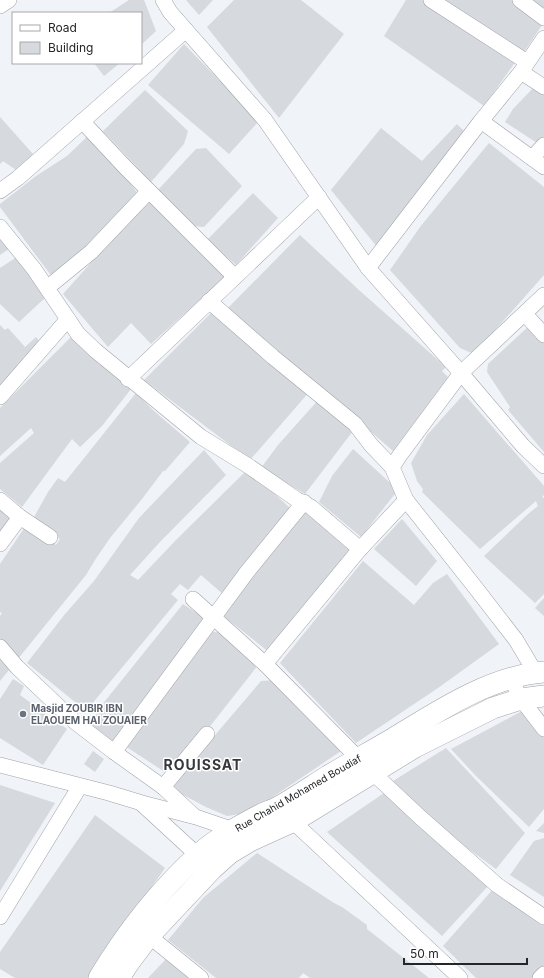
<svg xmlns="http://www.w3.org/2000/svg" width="544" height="978" font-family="Inter,sans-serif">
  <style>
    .building { fill: #d6d9dd }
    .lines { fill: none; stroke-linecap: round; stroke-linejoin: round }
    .street-casing { stroke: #9fa2a6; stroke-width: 16 }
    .secondary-casing { stroke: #9fa2a6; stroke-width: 22 }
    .street { stroke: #fff; stroke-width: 15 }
    .secondary { stroke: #fff; stroke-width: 21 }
    .worship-dot { fill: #6b7280; stroke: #fff; stroke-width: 1.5 }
    .labels { text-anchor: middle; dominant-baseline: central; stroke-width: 3; stroke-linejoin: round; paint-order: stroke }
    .worship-label { font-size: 10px; font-weight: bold; fill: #5b616d; stroke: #fff; text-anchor: start }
    .street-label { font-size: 10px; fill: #252628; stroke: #fff }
    .district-label { font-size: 14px; font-weight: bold; letter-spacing: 1px; fill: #35373a; stroke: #fff }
  </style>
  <rect width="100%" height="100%" fill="#f0f3f7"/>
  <g class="building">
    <path d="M129,0H144L156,31L141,45V13H109Z"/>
    <path d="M186,0H213L199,15Z"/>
    <path d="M234,0H301L344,34L279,118L207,27Z"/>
    <path d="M406,0H426L516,61L484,106L384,36Z"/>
    <path d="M441,0H515L544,22L524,52Z"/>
    <path d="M526,0H544V12Z"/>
    <path d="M184,44L259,121L229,154L148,85Z"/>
    <path d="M94,63H120L104,76Z"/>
    <path d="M535,86L544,94V141L537,143L505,122L513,109Z"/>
    <path d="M145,90L188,131L184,144L151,182L103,131Z"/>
    <path d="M0,117L33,154L16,170L3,161L0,164Z"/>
    <path d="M457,124L465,132L378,248L331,190L381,128L422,161Z"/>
    <path d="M90,134L115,163L138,194L105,229L53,278L0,207V204L36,176L67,156Z"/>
    <path d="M489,143L544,187V275L474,354L460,348L390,270L420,227Z"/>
    <path d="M206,148L242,186L204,227L192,226L156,192L196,149Z"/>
    <path d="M253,193L278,218L236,265L207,240Z"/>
    <path d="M148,199L228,274L151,344L131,323L108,347L63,294Z"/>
    <path d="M300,235L360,291L446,367L442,371L448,377L393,451L228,308Z"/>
    <path d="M0,236L9,249L0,255Z"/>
    <path d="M17,257L47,296L19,322L0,304V268Z"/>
    <path d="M212,312L310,391L250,460L144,380Z"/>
    <path d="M0,325L5,330L8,328L25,347L36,337L43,345L0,391Z"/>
    <path d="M530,325L544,342V452L508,410L510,407L487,372L488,364Z"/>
    <path d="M71,337L100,365H104L131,389L102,426L80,447L72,439L22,507L0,489V463L34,433L31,428L0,456V408Z"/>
    <path d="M136,393L154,411L190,442L165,471H163L142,499L110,538L95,560L86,575L0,681V616L2,613L0,612V564L27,524L56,545L60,539L33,519L48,492L58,478L65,482Z"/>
    <path d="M464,394L544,486V495L542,497L544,498V594L535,603L484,556L528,514L538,506L536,501L480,549L422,492L423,489L417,481L411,463L427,435Z"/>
    <path d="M320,398L356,427L305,494L261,468L278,445Z"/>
    <path d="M353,449L398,490L361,537L319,502L332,476Z"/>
    <path d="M204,450L226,475L159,543L130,575L138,580L176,540L248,469L292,510L224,595L201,575L188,590L180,584L171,594L178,600L86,711L27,663L65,614L94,581L139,518Z"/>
    <path d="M0,506L14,518L0,537Z"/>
    <path d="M308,508L352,549L270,653L221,614Z"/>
    <path d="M402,519L437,561L416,586L374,549Z"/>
    <path d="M363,561L414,605L433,583L447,574L499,644L438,688L356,743L280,663Z"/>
    <path d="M544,598V616L535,608Z"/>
    <path d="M183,604L206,619L113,744L90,724L105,701Z"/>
    <path d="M210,631L222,633L259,664L171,776L125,746Z"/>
    <path d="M13,679L24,686L20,695L67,729L43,765L0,738V699Z"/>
    <path d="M274,680L341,751L258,807L247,813L227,816L206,807L170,788L261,681Z"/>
    <path d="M526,709L538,732L544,737V809L529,827L476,776L451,749Z"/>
    <path d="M446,748L525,833L496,869L441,829L393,781Z"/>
    <path d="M93,751L104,759L95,772L84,764Z"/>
    <path d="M0,785L55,803L0,891Z"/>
    <path d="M384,793L490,884L442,936L327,832Z"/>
    <path d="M95,815L165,868L88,978H15L0,969V952Z"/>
    <path d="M544,823V833L536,831Z"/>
    <path d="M544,838V897L510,875L534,841Z"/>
    <path d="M257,853L334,903L342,907L367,925V929L429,978H310L303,973L299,978H216L168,940L203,898Z"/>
    <path d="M495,887L544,925V969L536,978H476L443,946Z"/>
    <path d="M167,958L192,978H148Z"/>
  </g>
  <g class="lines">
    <defs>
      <g id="street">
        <path d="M163,0L170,12L265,120L368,268L461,373L400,455L392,467L406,500L475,587L516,640L535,672"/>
        <path d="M431,0L527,62"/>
        <path d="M520,0L544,18"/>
        <path d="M0,6L9,0"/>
        <path d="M521,72L544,87"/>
        <path d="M82,121L125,167L235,277"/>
        <path d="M481,121L544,167"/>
        <path d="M532,158L544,145"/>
        <path d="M0,191L18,178L186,30"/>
        <path d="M0,227L34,269L78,334L96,351L201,437L247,465L296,499L311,507L360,549"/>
        <path d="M368,268L481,121L521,72L544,38"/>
        <path d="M47,288L91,252L149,191"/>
        <path d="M544,295L461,373L523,446L544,466"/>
        <path d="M209,301L273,357L355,424L371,445L392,467"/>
        <path d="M525,314L544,335"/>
        <path d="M128,379L319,197"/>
        <path d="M0,397L68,319"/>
        <path d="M0,500L20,517L50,537"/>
        <path d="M0,544L20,517"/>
        <path d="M193,599L265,664"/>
        <path d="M0,647L17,667L75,722L114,752L163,787L193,815"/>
        <path d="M511,679L521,699L544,729"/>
        <path d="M114,752L247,572L304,502"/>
        <path d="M359,759L265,664L360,549L406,500"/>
        <path d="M0,765L109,793L142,803L196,817L234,830L239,833"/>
        <path d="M373,773L421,818L497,885L544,917"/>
        <path d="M163,787L207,734"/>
        <path d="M142,804L205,862"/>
        <path d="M286,815L460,978"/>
        <path d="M0,917L80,786"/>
        <path d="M149,936L201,978"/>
        <path d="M540,978L544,974"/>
      </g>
      <g id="secondary">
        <path d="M99,978C126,933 158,892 197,856C215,839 239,826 260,815C266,812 273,810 280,806C296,797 312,786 328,776C350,763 372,751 394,738C438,711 491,676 544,672"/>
        <path d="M119,978L128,964L149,936L212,869L230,853L250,841L294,821L415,747L493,708L521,699L544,696"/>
      </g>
    </defs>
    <use href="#street" class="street-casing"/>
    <use href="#secondary" class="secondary-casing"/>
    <use href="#street" class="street"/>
    <use href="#secondary" class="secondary"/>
  </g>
  <circle class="worship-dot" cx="23" cy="714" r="4"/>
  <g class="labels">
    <g class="worship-label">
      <text x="31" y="708">Masjid ZOUBIR IBN<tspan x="31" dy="12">ELAOUEM HAI ZOUAIER</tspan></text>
    </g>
    <g class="street-label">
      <text transform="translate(298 793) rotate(-30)">Rue Chahid Mohamed Boudiaf</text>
    </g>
    <g class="district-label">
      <text x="203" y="764">ROUISSAT</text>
    </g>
  </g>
  <rect x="12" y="12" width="130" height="52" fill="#ffffff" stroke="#a8a8a9"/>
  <rect x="20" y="25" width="20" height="6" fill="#ffffff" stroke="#a8a8a9"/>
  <text x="48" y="32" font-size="12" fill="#252628">Road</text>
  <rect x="20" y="42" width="20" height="12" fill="#d6d9dd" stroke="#a8a8a9"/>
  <text x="48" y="52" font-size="12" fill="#252628">Building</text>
  <path d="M404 958v6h123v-6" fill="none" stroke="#252628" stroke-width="2"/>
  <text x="410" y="958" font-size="12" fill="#252628" stroke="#ffffff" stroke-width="3" paint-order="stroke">50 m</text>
</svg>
